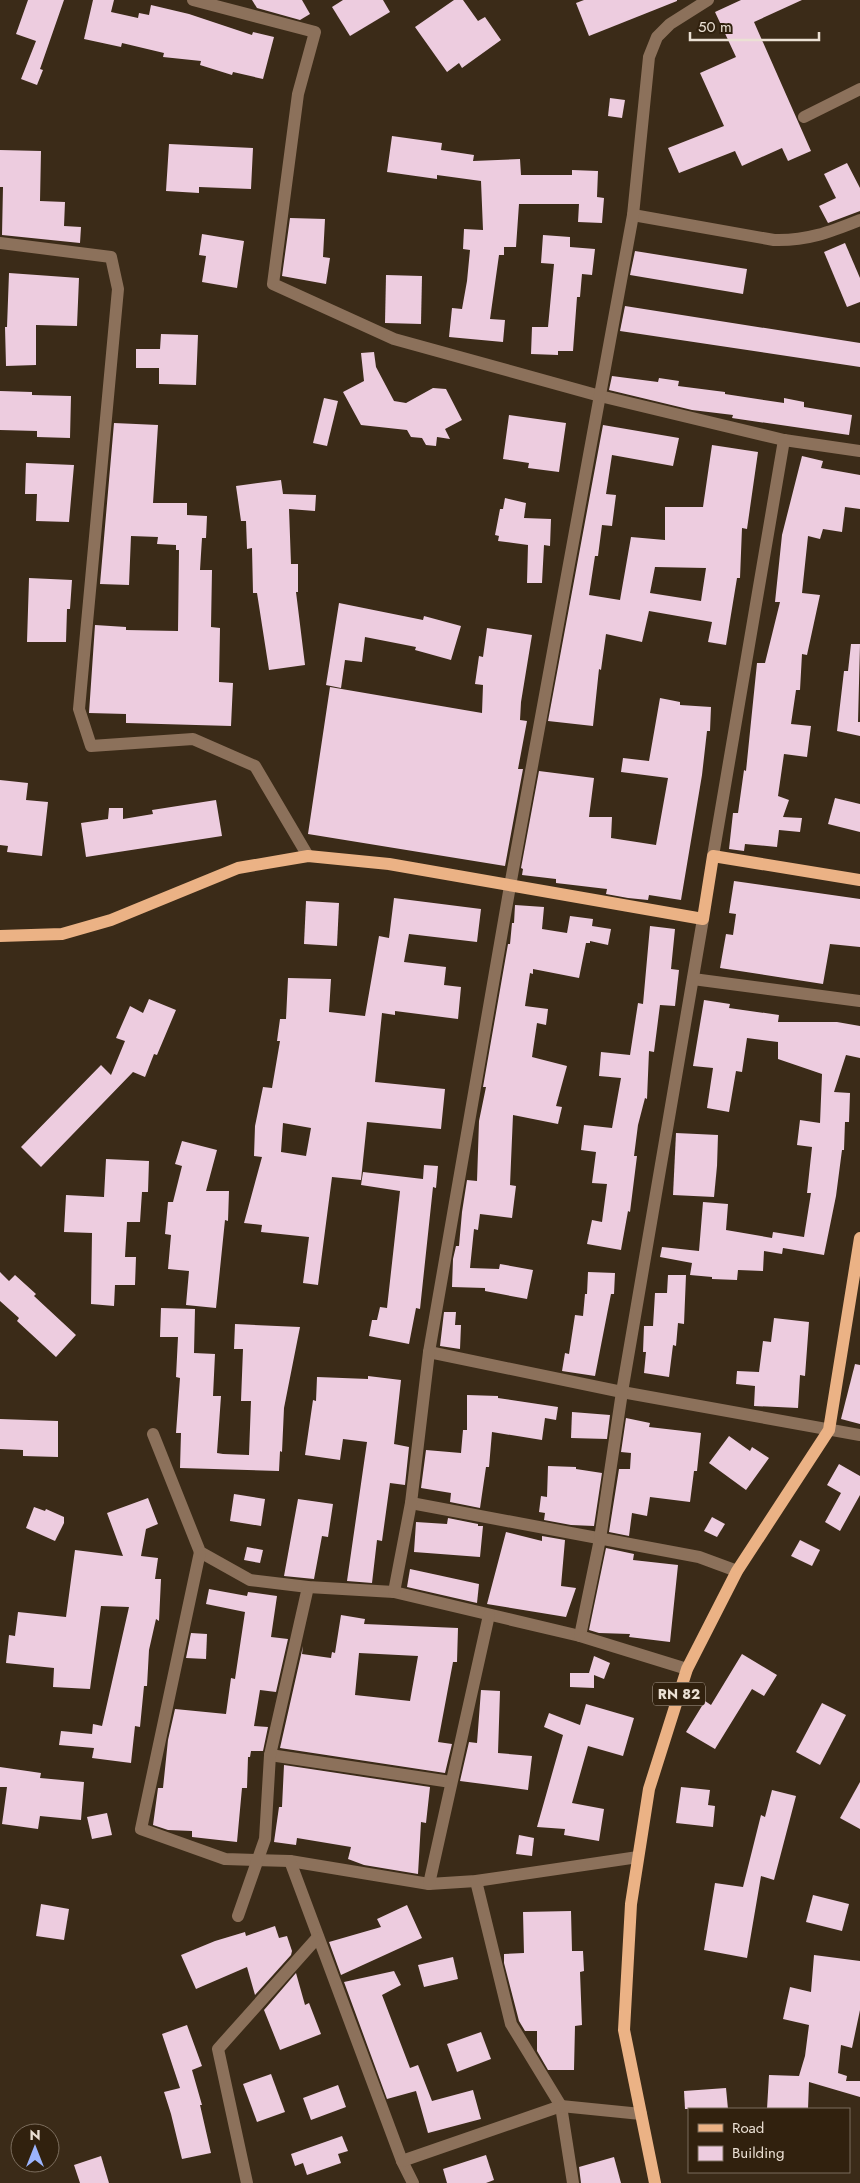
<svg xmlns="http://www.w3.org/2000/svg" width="860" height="2183" font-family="Jost,sans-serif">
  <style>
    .building { fill: #edccdf; fill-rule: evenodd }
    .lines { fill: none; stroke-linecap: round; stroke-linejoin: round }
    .minor { stroke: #8c715b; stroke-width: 12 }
    .major { stroke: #ebb285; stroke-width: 12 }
    .labels { text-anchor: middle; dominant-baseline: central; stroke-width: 5; stroke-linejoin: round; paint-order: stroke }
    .shield { fill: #31210e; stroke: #b3a799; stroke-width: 1 }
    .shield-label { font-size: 14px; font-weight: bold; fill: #ebe0d4 }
  </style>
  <rect width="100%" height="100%" fill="#3b2b18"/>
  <g class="building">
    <path d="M28,0H64L40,69L43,70L37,85L21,79L36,41L16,34Z"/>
    <path d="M93,0H114L111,12L138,18L139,13L149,15L151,5L189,14L252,35L253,32L274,37L263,79L233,72L232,75L200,65L201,61L163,57L164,53L122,43L121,47L84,39Z"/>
    <path d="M252,0H302L310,14L300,20L257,8Z"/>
    <path d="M343,0H383L390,12L350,36L332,7Z"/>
    <path d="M454,0H463L478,21L485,17L501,40L462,68L459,63L447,72L415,27Z"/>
    <path d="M584,0H677V1L589,36L576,3Z"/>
    <path d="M741,0H802L754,22L811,151L788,161L782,148L742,166L735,151L679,173L668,148L724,126L700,73L736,57L715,12Z"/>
    <path d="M610,98L625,100L622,118L608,116Z"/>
    <path d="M392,136L442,143L441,150L474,155L473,161L520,159L521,175H572V170L598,171L597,197L604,198L602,223L578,222L579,204H519L516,247H504V255H499L490,319L505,320L503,342L449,337L452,308L462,309L467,281L470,250L463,249L464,229L483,230L481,181L437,175V179L387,172Z"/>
    <path d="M169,144L253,148L251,189L199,187V193L166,191Z"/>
    <path d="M0,150L41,151L40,201L65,202L64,226L81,227L80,243L2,235L3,187H0Z"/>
    <path d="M847,163L860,188V211L828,223L819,206L836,198L824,174Z"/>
    <path d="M290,218L325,219L323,257L330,258L326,284L282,276Z"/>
    <path d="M202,234L244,241L237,288L202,282L206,256L199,255Z"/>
    <path d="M543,235L570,237V247L595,249L592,275L582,274L580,297H577L573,351H558V355L531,354L532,327H548L554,264L541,263Z"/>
    <path d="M845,243L860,278V302L847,307L824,252Z"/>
    <path d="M635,251L747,269L743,294L630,275Z"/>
    <path d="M9,273L79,278L77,326L36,325V365L6,366L5,327H7Z"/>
    <path d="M386,275L422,276L421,324L385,323Z"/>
    <path d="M625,306L860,343V367L620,331Z"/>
    <path d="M161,334L198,335L196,385L159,384V368H136V349H160Z"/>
    <path d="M374,352L376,367L394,401L406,403L433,388L446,389L462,420L445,429L450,439L437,437L436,446L426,445L422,438L411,437L407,430L361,425L343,392L364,381L361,353Z"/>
    <path d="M612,376L658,382L659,378L679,381L678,386L725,392V394L784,403V398L804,402V407L852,415L849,435L732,418L733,415L692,410L609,390Z"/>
    <path d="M0,391L32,392V395L71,396L70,438L37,437V431L0,430Z"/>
    <path d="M324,398L338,401L327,446L313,443Z"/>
    <path d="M509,415L566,423L559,472L528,468L529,463L503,459Z"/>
    <path d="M114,423L158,425L153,503H187V515L207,516L206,538H202L200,570H212L211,627L220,628L219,682L233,683L231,726L126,723V714L89,713L95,625L126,627V630L178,631L179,550H176V545L157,544L158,537L131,536L129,585L100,584Z"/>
    <path d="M603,425L679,438L673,466L612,455L606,494L616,495L612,526L602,525L598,556H595L589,595L620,600L631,537L665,540V507H703L712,445L758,452L747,529L742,528L740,578H737L726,645L708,642L712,622L649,611L642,642L606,634L601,670L599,669L593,726L548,721ZM655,567L706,568L701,601L650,593Z"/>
    <path d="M802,456L823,461L821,468L860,475V509L845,507L842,532L823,529L820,539L808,536L802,593L820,595L807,655L802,654L800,690H796L791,724L811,726L807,757L784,754L778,796L789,800L783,817L802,818L800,832L779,830L777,847L745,844L744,851L729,849L733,813H738L744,770L746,771L757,663H765L780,602H775L782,535Z"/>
    <path d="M26,463L74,465L69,522L36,521L37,494H25Z"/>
    <path d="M281,480L283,494L316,495L315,511L289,509L291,564H298V592H296L305,665L269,670L257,593H253L252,548L247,549L246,521H241L236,486Z"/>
    <path d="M505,498L526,503L524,518L551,519L550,546L544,545L542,583H527L528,545L498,541L499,536L495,535L500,509H503Z"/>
    <path d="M29,578L72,580L70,609H67L66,642H27Z"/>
    <path d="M339,603L423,620L424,616L461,626L451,660L415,650L416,647L365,637L362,662L345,660L341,688L326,685Z"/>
    <path d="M487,628L532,635L521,702L520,720L527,721L518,769H523L505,866L308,834L330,687L482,713L483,685L475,684L479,656L483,657Z"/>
    <path d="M851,644H860L858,722H860V736L837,731L844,671H848Z"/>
    <path d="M660,698L680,702V705L711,707L710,731H707L702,775L681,900L649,895L648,900L628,898L606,894L607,889L556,883V879L522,875L523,869L521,868L539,771L594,778L589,817H612L611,838L656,845L668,778L621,772L623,758L649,761Z"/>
    <path d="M0,780L28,783L26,800L48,802L42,856L7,852L8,846L0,845Z"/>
    <path d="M835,798L860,804V832L828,824Z"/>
    <path d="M216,800L222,836L86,857L81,823L108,819L109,808H123V819L153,814L152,810Z"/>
    <path d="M734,881L860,899V947L830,944L823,984L720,968L726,934L733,935L736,914L729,913Z"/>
    <path d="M394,898L481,909L477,942L409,934L404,962L446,967L444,985L461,987L458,1019L395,1011V1015L382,1013L375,1082L445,1089L441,1129L367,1122L361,1180L332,1177L318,1285L303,1283L309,1237L261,1232L262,1225L244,1223L262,1157L254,1156L255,1126L263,1087L272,1088L280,1041H277L280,1019H286L288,978L331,979L329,1012L365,1016L379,936L389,938ZM283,1123L311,1128L306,1156L281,1152Z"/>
    <path d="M306,901L339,903L337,946L304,944Z"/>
    <path d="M515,905L544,907L542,929L567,933L570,916L593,919L592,926L611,929L608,945L590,941V943H586L579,978L533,969V974L530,973L525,1006L548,1009L546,1025L537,1023L532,1057L567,1066L556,1106L562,1107L558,1124L513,1115L510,1185L516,1186L512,1218L480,1214L478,1230L474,1229L470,1268L499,1269L500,1264L533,1270L527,1299L485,1291V1288L452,1287L453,1259L456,1246H459L462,1212L467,1180L477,1181L479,1121L486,1087H483L508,944H510L512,923H514Z"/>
    <path d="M650,926L675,929L671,969L679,970L675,1006L660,1005L654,1052L649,1051L647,1099L645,1098L638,1125L634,1156H637L630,1212L628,1211L621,1250L587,1244L592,1220L602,1222L607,1184L592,1183L596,1152L581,1150L584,1125L612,1128L621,1078L599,1076L601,1052L630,1055L638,1003L643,1004Z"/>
    <path d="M149,999L176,1010L157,1055L154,1054L145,1077L133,1072L41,1167L21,1147L101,1065L111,1075L125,1041L116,1038L130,1006L143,1013Z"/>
    <path d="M704,1000L730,1004L729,1008L779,1015L778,1022H837L860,1026V1058L846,1055L834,1092L850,1093L849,1122H845L844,1150H842L836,1196L824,1255L783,1248L782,1254L764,1251L763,1271L738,1270L737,1280L712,1279V1277L690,1275L692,1263L660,1257L662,1247L699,1251L703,1202L728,1204L726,1230L772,1238L773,1232L804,1237L811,1193H807L812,1147L797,1145L800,1120L820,1123L822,1074L778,1059V1042L747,1038L742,1072L736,1071L729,1112L707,1108L713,1068L693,1066Z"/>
    <path d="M676,1133L718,1135L717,1166L714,1197L673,1195Z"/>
    <path d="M182,1141L217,1150L206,1191H229L228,1221L225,1220L216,1308L186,1305L189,1271L168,1269L171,1235L165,1234L168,1202H173L182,1166L175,1164Z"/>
    <path d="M106,1159L149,1161L148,1192H142L140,1222H127L125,1257H136L135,1285H115L114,1306L91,1304L92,1233L64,1232L66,1195L104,1197Z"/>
    <path d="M424,1165L438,1166L436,1188L433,1187L420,1309L416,1308L409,1344L369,1336L372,1320H377L380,1307L387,1308L400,1191L361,1185L363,1172L423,1179Z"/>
    <path d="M0,1272L9,1281L15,1275L36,1294L34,1296L76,1335L56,1357L17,1321L19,1318L0,1301Z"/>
    <path d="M588,1272L615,1273L614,1294H611L595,1376L562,1371L565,1353L569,1354L575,1315L583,1316L585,1294H587Z"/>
    <path d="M668,1275H686L684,1324L678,1323L676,1346L673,1345L669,1377L644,1373L646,1352H643L644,1326H653L655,1293H667Z"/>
    <path d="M161,1308L195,1309L194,1353L215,1354L213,1396H221L217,1453L223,1454L249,1455L251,1401H241L243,1349H234L235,1324L300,1327L284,1408L282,1452L280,1451L279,1471L180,1468L181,1433H176L180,1378L176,1377L178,1337H160Z"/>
    <path d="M444,1312H456L455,1325H461L460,1349L440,1346Z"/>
    <path d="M774,1318L809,1322L805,1376L800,1375L798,1408L754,1406L755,1386L736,1384L737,1371L759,1372L763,1341L771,1342Z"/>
    <path d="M855,1364L860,1365V1424L841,1419Z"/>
    <path d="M368,1376L401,1380L394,1444L409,1447L405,1485L390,1483L382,1541L377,1540L372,1583L347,1581L367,1442L343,1439L340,1460L305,1455L313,1400L316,1401L317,1377L368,1379Z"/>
    <path d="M467,1395L498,1396V1398L558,1407L556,1420L545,1418L542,1440L492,1432L489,1467H486L480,1508L450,1502L451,1493L421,1488L426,1450L461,1453L463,1430H467Z"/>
    <path d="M572,1412L610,1415L607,1439L571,1438Z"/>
    <path d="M626,1418L650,1423L649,1427L701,1433L697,1471H694L690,1502L650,1497L647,1516L632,1513L629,1536L609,1532L619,1469H630L631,1453L621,1452Z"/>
    <path d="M0,1419L58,1421V1457L23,1456V1450L0,1449Z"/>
    <path d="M729,1436L750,1451L752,1447L769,1458L746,1490L709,1463Z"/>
    <path d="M839,1464L860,1476V1495L840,1531L825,1522L841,1493L827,1485Z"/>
    <path d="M548,1466L576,1467V1469L602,1473L594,1526L571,1525L544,1520L545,1513L539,1512L541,1496L547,1497Z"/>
    <path d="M234,1494L265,1499L261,1526L230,1521Z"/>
    <path d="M148,1498L158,1524L146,1529L141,1556L158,1558L155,1579H161L159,1621L156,1619L149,1650L147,1686H144L140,1727L135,1726L131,1763L92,1758L94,1748L59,1745L61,1731L92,1734L93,1724L102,1726L129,1607L101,1606L90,1689L53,1687L54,1668L6,1663L9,1635L15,1636L18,1612L66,1617L75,1550L123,1556L107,1513Z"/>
    <path d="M298,1499L333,1504L328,1537L322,1536L314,1579L284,1576Z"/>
    <path d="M34,1507L45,1511L46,1509L64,1517V1523L55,1541L26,1528Z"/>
    <path d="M712,1517L725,1524L717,1537L704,1531Z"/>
    <path d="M448,1518L478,1524V1526H483L480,1557L414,1552L416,1522L447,1524Z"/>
    <path d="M506,1532L542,1541V1536L565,1540L561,1586L576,1588L566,1617L487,1604Z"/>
    <path d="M800,1540L820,1550L812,1566L791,1556Z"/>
    <path d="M247,1547L263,1550L260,1563L244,1560Z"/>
    <path d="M606,1548L634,1554L633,1560L678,1565L670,1642L629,1637L630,1634L599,1633L589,1630Z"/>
    <path d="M410,1569L479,1584L477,1603L407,1587Z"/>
    <path d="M209,1589L247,1596L248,1592L277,1596L271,1637L288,1639L276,1692L260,1690L254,1726L268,1727L263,1751H251L250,1757H248L247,1788H242L237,1842L192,1837V1831L168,1830L153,1825L158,1788H163L168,1740L175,1709L226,1714L231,1678L235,1679L245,1612L206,1604Z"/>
    <path d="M341,1615L365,1619L364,1624L458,1628L457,1662H453L438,1742L452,1744L445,1773L280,1748L303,1646L302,1654L331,1658L332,1652L335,1653ZM359,1653L418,1656L410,1701L355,1695Z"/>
    <path d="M191,1633L207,1634L206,1659L186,1658Z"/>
    <path d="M742,1654L777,1675L764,1696L752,1689L715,1749L686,1732L705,1701L711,1705Z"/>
    <path d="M594,1656L610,1663L604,1679L594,1675V1688L570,1687V1673H589Z"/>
    <path d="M481,1690L500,1691L498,1753L532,1756L528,1790L460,1781L469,1742L477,1743Z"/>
    <path d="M822,1703L846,1715L820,1765L796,1752Z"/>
    <path d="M586,1704L634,1718L623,1756L588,1746L572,1803L604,1809L599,1841L564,1835L565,1829L537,1827L563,1735L544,1727L549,1713L580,1725Z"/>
    <path d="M284,1765L430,1787L426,1823L421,1822L418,1874L364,1865L348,1859L351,1847L297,1838L296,1845L274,1842L279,1807H282Z"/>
    <path d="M0,1767L41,1773L40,1778L84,1782L81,1820L40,1816L38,1829L2,1824L7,1787H0Z"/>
    <path d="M860,1782V1829L840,1818Z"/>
    <path d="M681,1787L710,1790L708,1805L715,1806L713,1827L676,1823Z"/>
    <path d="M772,1790L796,1796L774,1880L761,1876L747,1958L704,1950L715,1883L743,1887L761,1815L765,1817Z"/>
    <path d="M107,1813L112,1835L92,1839L87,1817Z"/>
    <path d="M519,1835L534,1838L532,1856L516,1854Z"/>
    <path d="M813,1895L849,1904L842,1931L806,1922Z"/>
    <path d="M41,1904L69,1909L64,1940L36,1936Z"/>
    <path d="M407,1905L422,1938L341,1975L329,1942L381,1927L377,1919Z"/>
    <path d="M571,1911L572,1951H583L584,1971L580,1972L582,2025L575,2026L574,2070H548L537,2051V2031H525L519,2021L504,1963V1954L524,1953L523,1912Z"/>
    <path d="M275,1926L279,1938L287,1936L292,1951L291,1955L255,1995L247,1967L196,1989L181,1955L215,1941L245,1932L246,1936Z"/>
    <path d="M814,1955L860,1961V2010L852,2048L841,2045L838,2073L847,2076L846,2081H860V2097L809,2082L808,2109H767L769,2075L799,2076L805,2056L809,2025L783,2019L790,1987L811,1992Z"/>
    <path d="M453,1957L458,1979L424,1987L418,1965Z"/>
    <path d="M394,1971L401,1985L382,1995L410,2068L418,2065L432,2101L473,2090L481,2119L428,2133L416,2091L387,2099L344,1982Z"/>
    <path d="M296,1973L305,2005L309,2003L321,2034L280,2050L264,2010Z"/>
    <path d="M187,2025L202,2066L192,2070L202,2105H200L211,2153L182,2159L171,2114L164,2092L180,2088L162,2034Z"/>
    <path d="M481,2032L491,2059L457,2072L447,2044Z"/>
    <path d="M271,2074L285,2112L257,2122L243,2084Z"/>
    <path d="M338,2085L346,2107L311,2120L303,2098Z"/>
    <path d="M726,2088L728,2109H685L684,2091Z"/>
    <path d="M342,2136L348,2151L338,2154L341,2163L307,2175L303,2163L295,2166L291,2154Z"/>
    <path d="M486,2155L494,2180L486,2183H447L443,2169Z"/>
    <path d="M101,2156L109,2183H80L74,2165Z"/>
    <path d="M614,2157L621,2183H581L579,2167Z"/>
  </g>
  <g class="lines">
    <g class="minor">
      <path d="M193,0L315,32L298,94L273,284L394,339L600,396L784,440L860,451"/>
      <path d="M804,117L860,89"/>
      <path d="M633,215L774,240C807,241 830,232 860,220"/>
      <path d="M0,243L111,257L118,289L79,709L91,746L193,739L255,766L308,856"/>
      <path d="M713,856L784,440"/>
      <path d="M693,979L860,1001"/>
      <path d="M429,1352L622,1392L860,1435"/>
      <path d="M153,1434L200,1552L250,1580L308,1587L394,1592L580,1636L687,1669"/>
      <path d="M411,1503L699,1557L737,1571"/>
      <path d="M200,1552L141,1829L225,1859L290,1861L429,1884L476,1881L638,1857"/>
      <path d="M394,1592L411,1503L429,1352L510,886L633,215L649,57L657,37L670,24L708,0"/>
      <path d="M580,1636L600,1539L622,1392L703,919"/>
      <path d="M270,1755L451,1782"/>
      <path d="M290,1861L402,2161L413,2183"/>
      <path d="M476,1881L511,2024L561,2106L573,2183"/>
      <path d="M429,1884L489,1615"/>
      <path d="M238,1916L265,1839L270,1755L308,1587"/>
      <path d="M402,2161L561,2106L641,2114"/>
      <path d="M247,2183L218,2049L317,1938"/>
    </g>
    <g class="major">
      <path d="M0,936L62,934L111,920L238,868L308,856L389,864L703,919L713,856L860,880"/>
      <path d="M655,2183L624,2030L631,1904L649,1789L687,1669L737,1571L829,1430L860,1238"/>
    </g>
  </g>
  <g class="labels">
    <rect class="shield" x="653" y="1682.5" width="52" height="23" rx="4"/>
    <g class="shield-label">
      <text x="679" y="1694">RN 82</text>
    </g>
  </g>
  <rect x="688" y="2108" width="162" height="65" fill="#31210e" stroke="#7b6d5d"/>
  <rect x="698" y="2124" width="25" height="8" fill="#ebb285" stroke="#7b6d5d"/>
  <text x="732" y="2133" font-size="15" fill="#ebe0d4">Road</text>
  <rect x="698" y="2146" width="25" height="15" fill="#edccdf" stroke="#7b6d5d"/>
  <text x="732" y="2158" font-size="15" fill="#ebe0d4">Building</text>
  <g transform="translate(35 2148)"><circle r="24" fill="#31210e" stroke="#7b6d5d"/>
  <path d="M0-4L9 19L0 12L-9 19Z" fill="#9cb4fd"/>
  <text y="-8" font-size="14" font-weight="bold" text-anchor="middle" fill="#ebe0d4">N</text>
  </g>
  <path d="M690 32v8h129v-8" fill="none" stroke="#ebe0d4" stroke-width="2.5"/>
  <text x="698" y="32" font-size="15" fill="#ebe0d4" stroke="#31210e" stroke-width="4" paint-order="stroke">50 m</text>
</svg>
